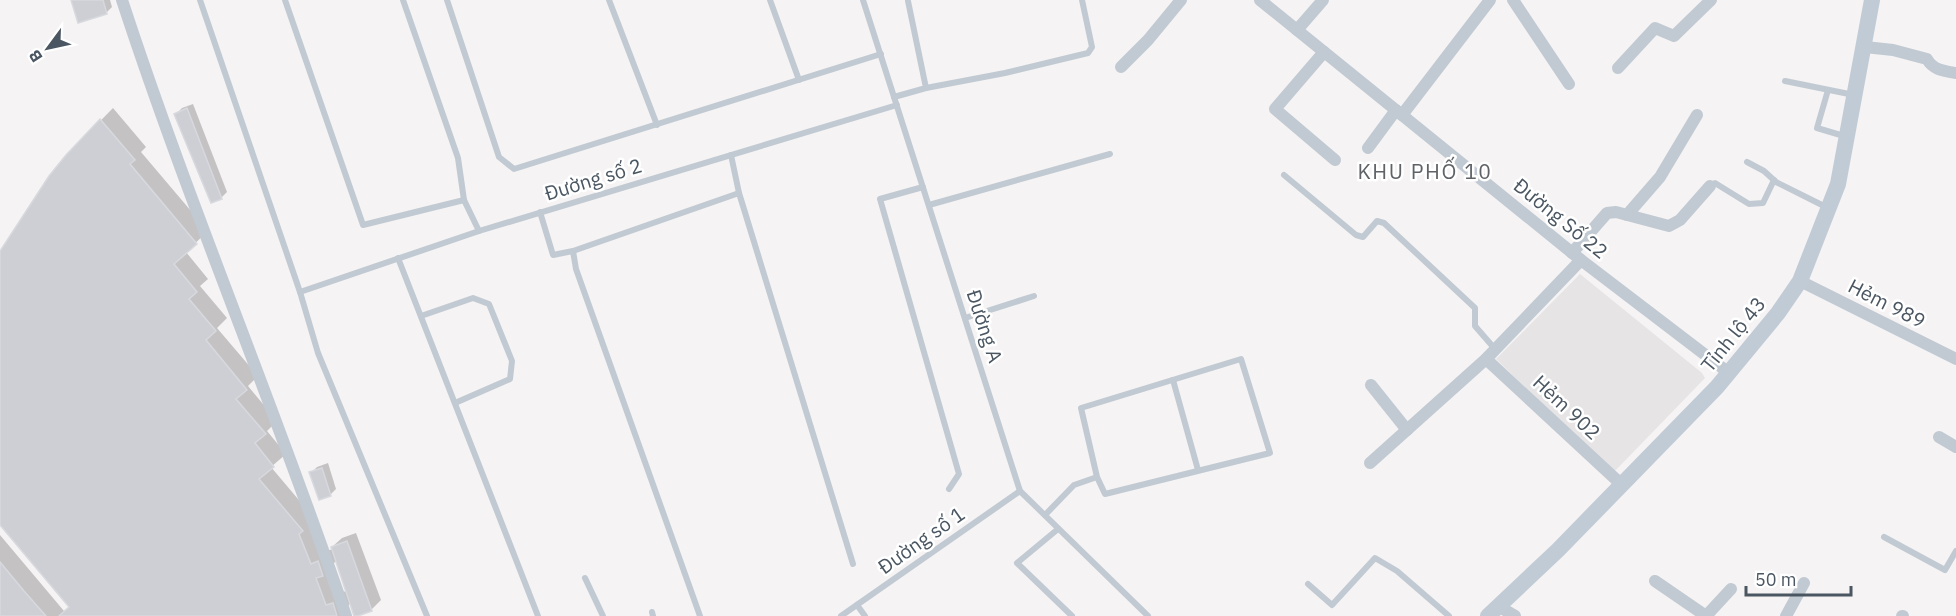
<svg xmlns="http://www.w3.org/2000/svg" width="1956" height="616" font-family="'IBM Plex Sans',sans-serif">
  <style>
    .education { fill: #e6e4e5 }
    .shadow { fill: #0003; fill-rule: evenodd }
    .building { fill: #cdcfd5; stroke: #d7d9de; stroke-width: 1.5 }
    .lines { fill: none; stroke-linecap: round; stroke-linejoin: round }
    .lane { stroke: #c1cad2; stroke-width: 6 }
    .street { stroke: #c1cad2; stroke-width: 12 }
    .secondary { stroke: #c1cbd6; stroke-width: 16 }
    .labels { text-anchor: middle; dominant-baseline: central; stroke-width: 5; stroke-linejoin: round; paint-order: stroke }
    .street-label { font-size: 20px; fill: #4a5661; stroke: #fff }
    .neighbourhood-label { font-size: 21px; letter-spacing: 1.5px; fill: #5f6368; stroke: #fff }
  </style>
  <rect width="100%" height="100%" fill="#f5f3f3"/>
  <path class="education" d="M1580,274L1702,373L1705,378L1613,473L1496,359Z"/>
  <g class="shadow">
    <path d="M72,0H110L112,7L106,13Z"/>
    <path d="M193,104L227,192L221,198L176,114L182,108Z"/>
    <path d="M113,108L146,147L141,152L208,231L186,252L208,279L200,286L227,318L217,328L258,376L248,386L277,421L267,431L286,454L271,467L314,518L323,552L333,549L332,547L342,538L356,533L381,600L371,610L351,603L344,609L345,616H0V535L64,611L71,606L0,522V254L67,155ZM337,560L347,591L338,593L329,568Z"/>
    <path d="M328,463L336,489L330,495L311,473L317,467Z"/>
  </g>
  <g class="building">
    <path d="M71,0H103L107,14L78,23Z"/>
    <path d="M187,108L222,199L211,203L174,114Z"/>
    <path d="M100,119L135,160L130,164L197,244L174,264L197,292L189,299L216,331L206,340L247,390L236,399L266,434L255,443L274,467L259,479L303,531L299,534L311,564L318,561L323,576L316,578L326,605L333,603L337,616H59L69,607L0,525V251L49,176L66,155Z"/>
    <path d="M322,468L331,496L319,500L309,472Z"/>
    <path d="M347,541L372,611L358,616H354L331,547Z"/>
    <path d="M0,562L24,591L46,616H0Z"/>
  </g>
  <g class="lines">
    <g class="lane">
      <path d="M200,0L300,292L318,353L427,616"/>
      <path d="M285,0L363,225L464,200L479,231"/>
      <path d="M403,0L458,158L464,200"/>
      <path d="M447,0L499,157L514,169L881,54"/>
      <path d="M609,0L657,125"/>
      <path d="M770,0L799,80"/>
      <path d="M863,0L1020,491L1148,616"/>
      <path d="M1785,81L1854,95"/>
      <path d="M926,88L1005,73L1088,53L1092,47L1082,0"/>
      <path d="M1828,90L1817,128L1844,136"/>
      <path d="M894,97L926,88L908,1"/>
      <path d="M731,155L739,193"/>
      <path d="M1747,162L1764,171L1776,182L1826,207"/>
      <path d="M1284,175L1356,235L1363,237L1377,221L1384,223L1475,308V326L1495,349"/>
      <path d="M1710,186L1715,183L1749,204L1763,203L1774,180"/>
      <path d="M923,187L880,199L959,474L949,489"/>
      <path d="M929,205L1110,154"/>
      <path d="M540,212L553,255L573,251"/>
      <path d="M398,258L538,616"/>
      <path d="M300,292L479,231L897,105"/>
      <path d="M421,316L473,298L489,304L512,361L510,379L455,403"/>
      <path d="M965,318L1034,296"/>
      <path d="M1173,380L1198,470"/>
      <path d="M1045,515L1074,485L1097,477L1081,408L1241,359L1270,453L1105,494L1097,477"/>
      <path d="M1058,529L1017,563L1072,616"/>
      <path d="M1884,537L1945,570L1956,551"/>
      <path d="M585,578L603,616"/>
      <path d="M1308,584L1332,605L1375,558L1397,571L1449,616"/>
      <path d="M857,605L865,616"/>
      <path d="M652,612L653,616"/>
      <path d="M700,616L576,269L573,251L739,193L853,564"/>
      <path d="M841,616L1020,491"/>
    </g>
    <g class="street">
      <path d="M122,0C190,208 276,409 346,616"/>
      <path d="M1260,0L1581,260L1729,373"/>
      <path d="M1513,0L1569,84"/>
      <path d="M1297,30L1323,0"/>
      <path d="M1865,47L1893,50L1927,59C1933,70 1944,71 1956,73"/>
      <path d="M1324,52L1275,109L1335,160"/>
      <path d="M1121,67L1148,40L1181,0"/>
      <path d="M1618,68L1655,28L1674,36L1711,0"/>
      <path d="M1402,115L1490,0"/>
      <path d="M1368,148L1396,110"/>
      <path d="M1627,215L1660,177L1697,115"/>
      <path d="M1572,253L1607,213L1616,212L1669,226L1680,220L1710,186"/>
      <path d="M1800,281L1956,359"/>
      <path d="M1486,359L1622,485"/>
      <path d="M1371,385L1407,430"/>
      <path d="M1939,437L1956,447"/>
      <path d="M1370,463L1486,359L1581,260"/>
      <path d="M1655,581L1706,616"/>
      <path d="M1498,606L1515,616"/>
      <path d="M1706,616L1731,589"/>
      <path d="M1786,616L1804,583"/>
      <path d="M1902,616H1903"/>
    </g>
    <path class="secondary" d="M1488,616L1558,550L1717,387L1778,313L1800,281L1838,184L1872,0"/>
  </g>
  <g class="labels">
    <g class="street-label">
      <text transform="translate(593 179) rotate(-17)">Đường số 2</text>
      <text transform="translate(1561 218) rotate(39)">Đường Số 22</text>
      <text transform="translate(1887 303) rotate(27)">Hẻm 989</text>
      <text transform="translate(985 326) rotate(72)">Đường A</text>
      <text transform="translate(1733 334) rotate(-51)">Tỉnh lộ 43</text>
      <text transform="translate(1567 407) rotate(43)">Hẻm 902</text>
      <text transform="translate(921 540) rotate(-35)">Đường số 1</text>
    </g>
    <g class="neighbourhood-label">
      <text x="1425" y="171">KHU PHỐ 10</text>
    </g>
  </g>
  <g transform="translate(48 48) rotate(237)" stroke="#ffffff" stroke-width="4.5" paint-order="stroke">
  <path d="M0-4.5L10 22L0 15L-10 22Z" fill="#4a5661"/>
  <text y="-9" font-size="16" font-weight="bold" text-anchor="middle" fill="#4a5661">B</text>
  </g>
  <path d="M1746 586v9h105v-9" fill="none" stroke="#4a5661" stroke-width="3"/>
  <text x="1755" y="586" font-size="18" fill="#4a5661" stroke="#ffffff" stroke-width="4.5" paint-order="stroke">50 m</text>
</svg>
